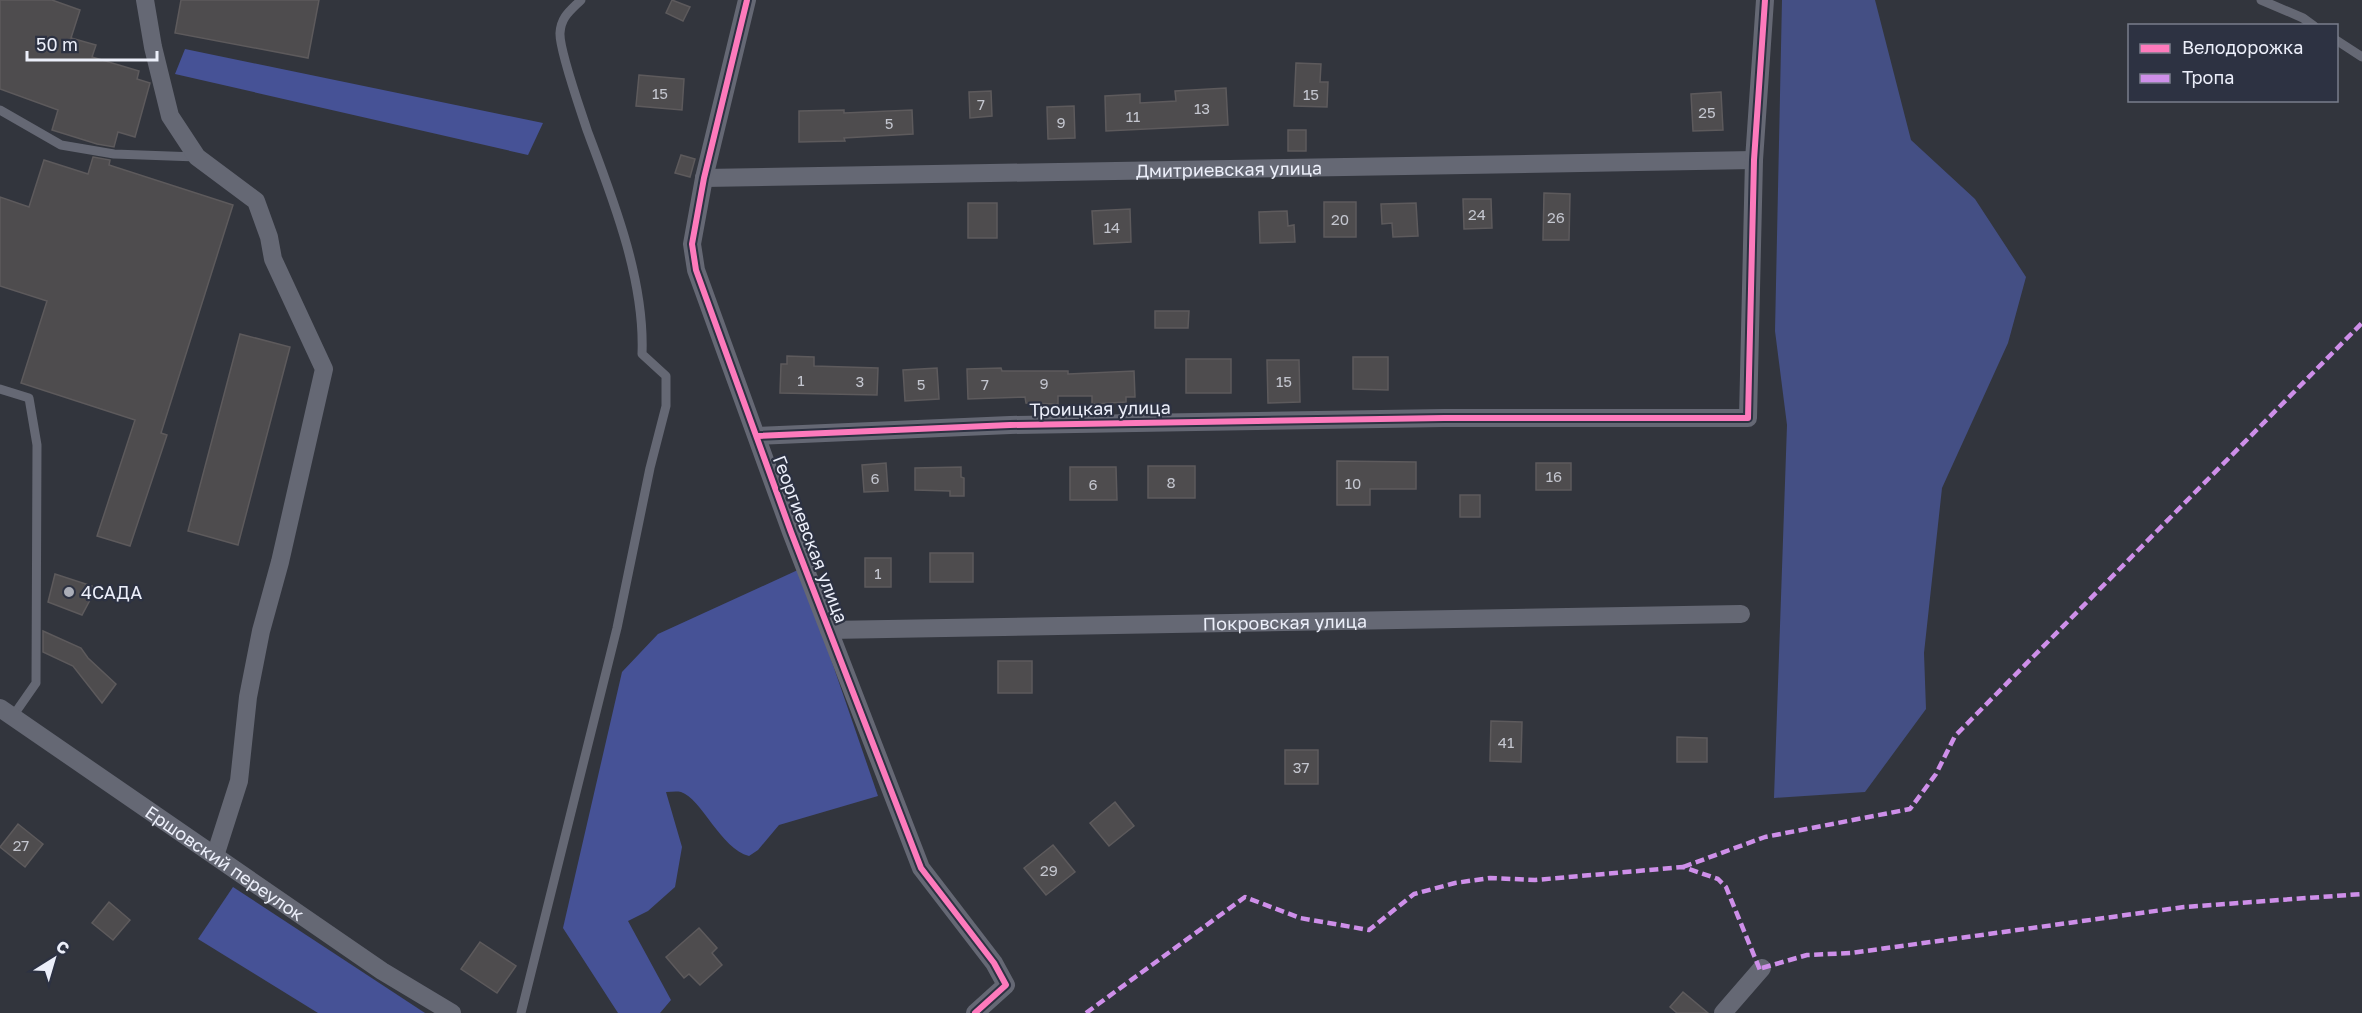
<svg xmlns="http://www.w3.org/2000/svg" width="2362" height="1013" font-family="'Golos Text',sans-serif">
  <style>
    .green { fill: #444f84 }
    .forest { fill: #465296 }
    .building { fill: #4e4c4e; stroke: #5d5a5c; stroke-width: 1.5 }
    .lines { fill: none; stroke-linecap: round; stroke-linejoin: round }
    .service { stroke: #656874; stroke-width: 9 }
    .minor { stroke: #656874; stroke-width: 18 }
    .quiet { stroke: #ce8fe9; stroke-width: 4.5; stroke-dasharray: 9 4.5; stroke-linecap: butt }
    .cycleway-casing { stroke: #2d3242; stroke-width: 10 }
    .cycleway { stroke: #fd7abc; stroke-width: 6 }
    .poi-dot { fill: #abaeb8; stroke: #2d3242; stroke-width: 2 }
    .labels { text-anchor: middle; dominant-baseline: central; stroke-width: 4.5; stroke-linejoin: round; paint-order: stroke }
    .number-label { font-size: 15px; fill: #c4c6cf }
    .street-label { font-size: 18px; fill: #eceffa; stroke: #2d3242 }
    .poi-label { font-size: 18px; fill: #eceffa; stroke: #2d3242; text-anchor: start }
  </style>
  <rect width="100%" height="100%" fill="#32353d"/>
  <path class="green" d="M1782,0H1875L1911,140L1975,199L2026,277L2008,343L1942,488L1924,653L1926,709L1865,792L1774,798L1787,425L1775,331Z"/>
  <g class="forest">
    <path d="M185,49L543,123L528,155L175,74Z"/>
    <path d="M800,569L878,796L779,825L758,850L749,856C721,849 701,798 681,792C676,791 671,792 666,792L682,847L675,887L648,911L628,921L671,1000L660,1013H618L563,928L622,672L658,634Z"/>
    <path d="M233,887L425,1013H318L198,939Z"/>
  </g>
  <g class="building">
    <path d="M0,0H52L80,10L71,38L96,45L92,57L139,71L137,79L150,83L135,137L118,132L114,147L97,144L52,130L58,110L0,89Z"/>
    <path d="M181,0H319L308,58L175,33Z"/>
    <path d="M672,0L690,7L683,21L666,13Z"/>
    <path d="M1296,63L1321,64L1320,82H1328L1327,107L1294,106Z"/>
    <path d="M639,75L684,79L682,110L636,106Z"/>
    <path d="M1226,88L1228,125L1106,131L1105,96L1140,94V103L1176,101L1175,91Z"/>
    <path d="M991,91L992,116L970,118L969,92Z"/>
    <path d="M1721,92L1723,130L1693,131L1691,94Z"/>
    <path d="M1074,106L1075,138L1048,139L1047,107Z"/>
    <path d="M844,110V113L912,110L913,134L844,138L845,141L799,142V111Z"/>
    <rect x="1288" y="130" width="18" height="21"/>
    <path d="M681,155L695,159L690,177L675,173Z"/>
    <path d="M93,157L110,160L109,165L233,205L161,433L167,435L130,546L97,536L135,420L21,383L47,301L0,286V197L29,207L44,160L88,174Z"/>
    <path d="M1544,193L1570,194L1569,240H1543Z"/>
    <path d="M1463,199H1491L1492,228L1464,229Z"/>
    <rect x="1324" y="202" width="32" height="35"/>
    <rect x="968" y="203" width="29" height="35"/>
    <path d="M1416,203L1418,236L1393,237L1392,223L1382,224L1381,204Z"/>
    <path d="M1130,209L1131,242L1094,244L1092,211Z"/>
    <path d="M1287,211L1288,226L1294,225L1295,242L1260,243L1259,212Z"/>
    <path d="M1155,311H1189L1188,328H1155Z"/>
    <path d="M240,334L290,347L238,545L188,531Z"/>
    <path d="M787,356L814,357V366L878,368L877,395L780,393L781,364H787Z"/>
    <path d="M1353,357H1388V390L1353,389Z"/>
    <rect x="1186" y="359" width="45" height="34"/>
    <path d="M1267,360H1299L1300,402L1268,403Z"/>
    <path d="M937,368L939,399L905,401L903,370Z"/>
    <path d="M1001,368L1002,371H1068V374L1134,371L1135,397H1126V402L1092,404V396H1058V404L1026,403L1025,397L968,399L967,369Z"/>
    <path d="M1337,461L1416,462V489H1370V505H1337Z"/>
    <path d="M886,463L888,491L864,492L862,465Z"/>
    <rect x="1536" y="463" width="35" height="27"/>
    <rect x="1148" y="466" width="47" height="32"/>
    <path d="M961,467V477L964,478V496H950V491L915,490V468Z"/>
    <path d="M1070,467H1116L1117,500H1070Z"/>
    <rect x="1460" y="495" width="20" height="22"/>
    <rect x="930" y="553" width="43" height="29"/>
    <rect x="865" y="558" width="26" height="29"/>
    <path d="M55,574L92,586L90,600L82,615L48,602Z"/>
    <path d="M43,631L81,648L88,658L116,684L102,703L73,666L43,652Z"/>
    <rect x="998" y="661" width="34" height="32"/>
    <path d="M1491,721L1522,722L1521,762L1490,761Z"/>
    <path d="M1677,737L1707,738V762H1677Z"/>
    <rect x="1285" y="750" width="33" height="34"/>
    <path d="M1115,802L1134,826L1109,846L1090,823Z"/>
    <path d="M18,824L43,844L25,867L0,847Z"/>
    <path d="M1053,845L1075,872L1046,895L1024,868Z"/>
    <path d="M109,902L130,920L113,940L92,923Z"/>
    <path d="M699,928L717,948L712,953L722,965L700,985L689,974L684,978L666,957Z"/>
    <path d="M480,942L516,966L497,993L461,969Z"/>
    <path d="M1683,992L1708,1013H1677L1670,1007Z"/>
  </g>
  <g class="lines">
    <g class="service">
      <path d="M2261,0L2303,18L2314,26"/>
      <path d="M2336,40L2362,57"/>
      <path d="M0,110L61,145L114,154L197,157"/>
      <path d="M0,389L29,398L37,445L36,683L13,716"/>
      <path d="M521,1013L617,628L650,468L666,406V376L642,354C645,280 613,199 587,130C581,111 559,50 560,33C561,17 570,11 581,0"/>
    </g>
    <g class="minor">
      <path d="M145,0L153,47L170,116L197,157L256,201L269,237L273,259L324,369L280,562L261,631L248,697L239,781L215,856"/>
      <path d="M747,0L704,178L692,244L696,270L791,532L921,868L994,963L1006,985L975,1013"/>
      <path id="s1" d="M704,178L1754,160"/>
      <path d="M757,436L1010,425L1444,418H1748L1754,160L1765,0"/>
      <path id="s2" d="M829,630L1741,614"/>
      <path id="s3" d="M0,708L382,971L452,1013"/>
      <path d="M1723,1013L1762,968"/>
    </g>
    <g class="quiet">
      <path d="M1683,867L1765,837L1910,809L1936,774L1955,736L2362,323"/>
      <path d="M1762,968L1807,955L1851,953L2184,907L2362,894"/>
      <path d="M1086,1013L1245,897L1300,918L1369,930L1414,894L1455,883L1490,878L1535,880L1683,867L1718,879L1726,887L1760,970"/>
    </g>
    <defs>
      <g id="cycleway">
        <path d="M747,0L704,178L692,244L696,270L791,532L921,868L994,963L1006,985L975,1013"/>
        <path d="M757,436L1010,425L1444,418H1748L1754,160L1765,0"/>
      </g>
    </defs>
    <use href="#cycleway" class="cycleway-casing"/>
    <use href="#cycleway" class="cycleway"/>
  </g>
  <circle class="poi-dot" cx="69" cy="592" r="6"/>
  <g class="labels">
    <g class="number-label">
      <text x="660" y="93">15</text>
      <text x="1311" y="94">15</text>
      <text x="981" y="104">7</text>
      <text x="1202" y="108">13</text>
      <text x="1707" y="112">25</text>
      <text x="1133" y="116">11</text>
      <text x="1061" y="122">9</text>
      <text x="889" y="123">5</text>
      <text x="1477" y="214">24</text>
      <text x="1556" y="217">26</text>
      <text x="1340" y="219">20</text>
      <text x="1112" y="227">14</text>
      <text x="801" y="380">1</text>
      <text x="860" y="381">3</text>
      <text x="1284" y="381">15</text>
      <text x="1044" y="383">9</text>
      <text x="921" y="384">5</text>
      <text x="985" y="384">7</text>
      <text x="1554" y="476">16</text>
      <text x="875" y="478">6</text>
      <text x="1171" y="482">8</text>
      <text x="1353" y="483">10</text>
      <text x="1093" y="484">6</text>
      <text x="878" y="573">1</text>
      <text x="1506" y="742">41</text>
      <text x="1301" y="767">37</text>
      <text x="21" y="845">27</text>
      <text x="1049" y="870">29</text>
    </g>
    <g class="street-label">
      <text stroke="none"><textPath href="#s1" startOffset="525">Дмитриевская улица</textPath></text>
      <text transform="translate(1100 408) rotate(-1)">Троицкая улица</text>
      <text transform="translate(811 539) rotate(69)">Георгиевская улица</text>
      <text stroke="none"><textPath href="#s2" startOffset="456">Покровская улица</textPath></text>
      <text stroke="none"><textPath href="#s3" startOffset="273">Ершовский переулок</textPath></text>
    </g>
    <g class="poi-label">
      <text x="81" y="592">4САДА</text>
    </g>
  </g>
  <rect x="2128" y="24" width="210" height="78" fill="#2d3242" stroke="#797e8c" stroke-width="1.5"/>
  <rect x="2140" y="44" width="30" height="9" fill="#fd7abc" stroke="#797e8c" stroke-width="1.5"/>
  <text x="2182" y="54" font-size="18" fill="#eceffa">Велодорожка</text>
  <rect x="2140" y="74" width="30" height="9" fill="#ce8fe9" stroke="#797e8c" stroke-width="1.5"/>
  <text x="2182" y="84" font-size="18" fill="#eceffa">Тропа</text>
  <g transform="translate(54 959) rotate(37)" stroke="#2d3242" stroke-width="4.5" paint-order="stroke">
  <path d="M0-4.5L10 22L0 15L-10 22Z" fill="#eceffa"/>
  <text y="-9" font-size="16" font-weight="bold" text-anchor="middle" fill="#eceffa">С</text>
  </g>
  <path d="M27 51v9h130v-9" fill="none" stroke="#eceffa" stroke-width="3"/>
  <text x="36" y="51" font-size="18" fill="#eceffa" stroke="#2d3242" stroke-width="4.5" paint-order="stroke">50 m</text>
</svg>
